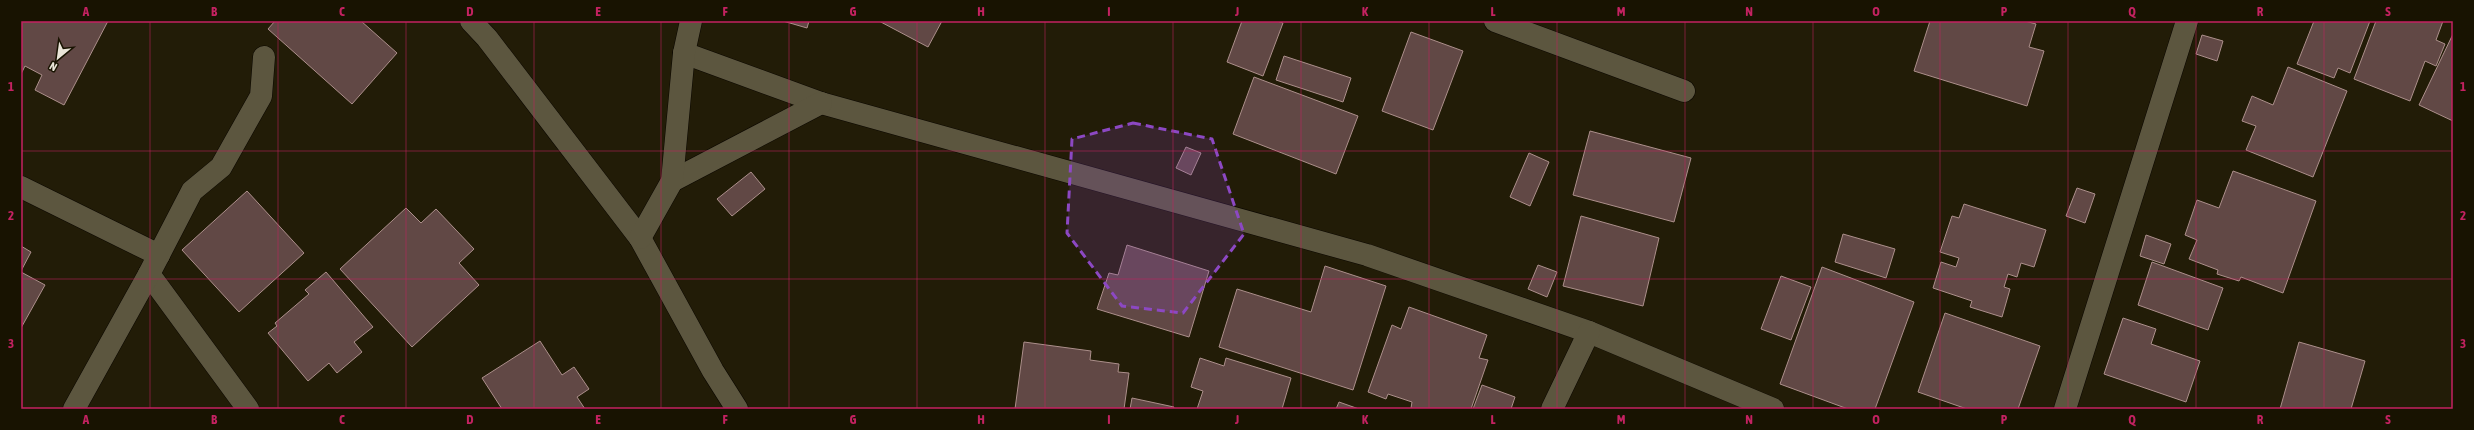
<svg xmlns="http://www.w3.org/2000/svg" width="2474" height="430" font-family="'Asap Condensed',sans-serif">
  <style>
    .building { fill: #614845; stroke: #ac8f8b }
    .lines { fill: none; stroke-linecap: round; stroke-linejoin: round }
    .minor-casing { stroke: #0b0700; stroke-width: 23 }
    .minor { stroke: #5c563f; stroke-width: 22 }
    .marked { fill: #8c48c3; fill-opacity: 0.2; stroke: #8c48c3; stroke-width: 3; stroke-dasharray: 8 5; stroke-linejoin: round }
    .grid { fill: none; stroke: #c42261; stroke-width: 1; stroke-opacity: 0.55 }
    .neatline { fill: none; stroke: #c42261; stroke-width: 1.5 }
    .grid-label { font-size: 13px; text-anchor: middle; font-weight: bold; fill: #c42261 }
  </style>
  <rect width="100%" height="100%" fill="#221c07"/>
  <g class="building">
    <path d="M21,21H108L64,105L35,90L42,75L25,66L21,74Z"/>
    <path d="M275,21H361L397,53L352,104L268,29Z"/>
    <path d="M783,21H809L807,28Z"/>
    <path d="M879,21H942L928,47Z"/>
    <path d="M1242,21H1277L1283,23L1263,76L1227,62Z"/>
    <path d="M1930,21H2025L2036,24L2029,47L2044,51L2027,106L1914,71Z"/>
    <path d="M2314,21H2370L2350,73L2338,68L2334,78L2297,64Z"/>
    <path d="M2376,21H2443L2436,40L2445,44L2436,66L2425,61L2410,101L2354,79Z"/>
    <path d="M1411,32L1463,51L1433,130L1382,111Z"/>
    <path d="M2453,34V121L2419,105Z"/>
    <path d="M2202,35L2223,41L2217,61L2196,54Z"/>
    <path d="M1284,56L1351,78L1343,102L1276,80Z"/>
    <path d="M2288,67L2347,91L2313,177L2246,150L2256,126L2242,121L2252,96L2273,105Z"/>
    <path d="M1254,77L1358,116L1336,174L1233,134Z"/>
    <path d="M1590,131L1691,158L1674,222L1573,195Z"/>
    <path d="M1186,147L1201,153L1191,175L1176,168Z"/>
    <path d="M1529,153L1549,162L1530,206L1510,197Z"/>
    <path d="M2233,171L2316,201L2283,293L2241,277L2239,281L2217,274L2218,270L2189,259L2197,240L2185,235L2197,200L2219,208Z"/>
    <path d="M751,172L765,189L732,216L717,199Z"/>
    <path d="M2077,188L2095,194L2085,223L2066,216Z"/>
    <path d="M247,191L304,253L239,312L182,250Z"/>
    <path d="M1964,204L2046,230L2034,267L2021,263L2017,277L2008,274L2004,287L2010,289L2002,317L1970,307L1972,301L1933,288L1941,262L1956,267L1959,258L1940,252L1952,216L1959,218Z"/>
    <path d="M406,208L421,223L436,209L474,249L459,263L479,285L412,347L340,269Z"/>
    <path d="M1581,216L1659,238L1643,306L1563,286Z"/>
    <path d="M1843,234L1895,249L1886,278L1835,262Z"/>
    <path d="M2146,235L2171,244L2164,264L2140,256Z"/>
    <path d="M1127,245L1209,271L1189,337L1097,309L1109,273L1118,275Z"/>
    <path d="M21,246L31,252L21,271Z"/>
    <path d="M2152,262L2223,288L2208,330L2138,305Z"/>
    <path d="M1538,265L1557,272L1547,297L1528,289Z"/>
    <path d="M1325,266L1386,286L1353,390L1219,347L1237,289L1311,312Z"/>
    <path d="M1822,267L1914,302L1875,409H1848L1780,384Z"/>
    <path d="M21,272L45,285L21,328Z"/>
    <path d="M326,272L373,327L354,342L362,352L337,373L329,363L308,381L268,333L277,326L275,323L309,294L305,290Z"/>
    <path d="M1781,276L1811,287L1791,340L1761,329Z"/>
    <path d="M1409,307L1487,335L1479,358L1488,360L1471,409H1415L1411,408L1412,402L1388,394L1386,399L1368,392L1392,325L1401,329Z"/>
    <path d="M1945,313L2040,346L2018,409H1967L1918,392Z"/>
    <path d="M2123,318L2156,329L2151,344L2200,361L2186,402L2104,374Z"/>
    <path d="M540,341L562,375L574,367L589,389L577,397L585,409H502L482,378Z"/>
    <path d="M1024,342L1091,351L1090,360L1119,364L1118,372L1129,373L1124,409H1015Z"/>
    <path d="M2299,342L2365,361L2351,409H2280Z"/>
    <path d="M1200,358L1224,366L1226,358L1291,378L1282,409H1197L1203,391L1191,387Z"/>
    <path d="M1482,385L1515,397L1511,409H1473Z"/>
    <path d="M1132,398L1174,407L1173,409H1130Z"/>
    <path d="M1339,402L1359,409H1336Z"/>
  </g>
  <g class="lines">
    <defs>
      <g id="minor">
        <path d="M471,21L487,38L640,238L713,371L737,409"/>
        <path d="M1495,21L1684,91"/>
        <path d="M684,53L821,103L1367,255L1589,332L1773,409"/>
        <path d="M672,181L821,103"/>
        <path d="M21,187L159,255"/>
        <path d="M640,238L672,181L684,53L691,21"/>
        <path d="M149,274L248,409"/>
        <path d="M74,409L149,274L192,191L221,167L261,96L264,57"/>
        <path d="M1552,409L1589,332"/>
        <path d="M2065,409L2187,21"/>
      </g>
    </defs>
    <use href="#minor" class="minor-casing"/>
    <use href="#minor" class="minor"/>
  </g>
  <path class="marked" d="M1133,123L1212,139L1244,234L1183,313L1122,306L1067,233L1072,139Z"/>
  <path class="grid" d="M150,21V409M278,21V409M406,21V409M534,21V409M661,21V409M789,21V409M917,21V409M1045,21V409M1173,21V409M1301,21V409M1429,21V409M1557,21V409M1685,21V409M1813,21V409M1940,21V409M2068,21V409M2196,21V409M2324,21V409M21,151H2453M21,279H2453"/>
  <rect width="2474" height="430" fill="none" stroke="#181301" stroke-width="44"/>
  <g transform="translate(58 58) rotate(209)" stroke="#181301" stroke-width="3" paint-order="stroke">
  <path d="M0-3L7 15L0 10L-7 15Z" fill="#e9e5d8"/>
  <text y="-6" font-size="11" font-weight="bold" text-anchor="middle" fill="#e9e5d8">N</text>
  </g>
  <rect x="22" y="22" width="2430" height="386" class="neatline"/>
  <g class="grid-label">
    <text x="86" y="16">A</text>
    <text x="214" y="16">B</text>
    <text x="342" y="16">C</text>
    <text x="470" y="16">D</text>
    <text x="598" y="16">E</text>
    <text x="725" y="16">F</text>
    <text x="853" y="16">G</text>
    <text x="981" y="16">H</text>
    <text x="1109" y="16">I</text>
    <text x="1237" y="16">J</text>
    <text x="1365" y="16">K</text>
    <text x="1493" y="16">L</text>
    <text x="1621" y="16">M</text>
    <text x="1749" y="16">N</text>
    <text x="1876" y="16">O</text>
    <text x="2004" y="16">P</text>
    <text x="2132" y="16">Q</text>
    <text x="2260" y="16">R</text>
    <text x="2388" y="16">S</text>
    <text x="11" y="91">1</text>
    <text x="2463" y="91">1</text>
    <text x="11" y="220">2</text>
    <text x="2463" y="220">2</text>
    <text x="11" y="348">3</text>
    <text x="2463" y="348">3</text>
    <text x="86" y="424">A</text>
    <text x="214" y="424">B</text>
    <text x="342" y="424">C</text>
    <text x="470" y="424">D</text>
    <text x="598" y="424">E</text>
    <text x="725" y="424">F</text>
    <text x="853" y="424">G</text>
    <text x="981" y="424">H</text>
    <text x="1109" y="424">I</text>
    <text x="1237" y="424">J</text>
    <text x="1365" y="424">K</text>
    <text x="1493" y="424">L</text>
    <text x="1621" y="424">M</text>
    <text x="1749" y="424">N</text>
    <text x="1876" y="424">O</text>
    <text x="2004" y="424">P</text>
    <text x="2132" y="424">Q</text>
    <text x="2260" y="424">R</text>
    <text x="2388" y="424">S</text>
  </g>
</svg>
